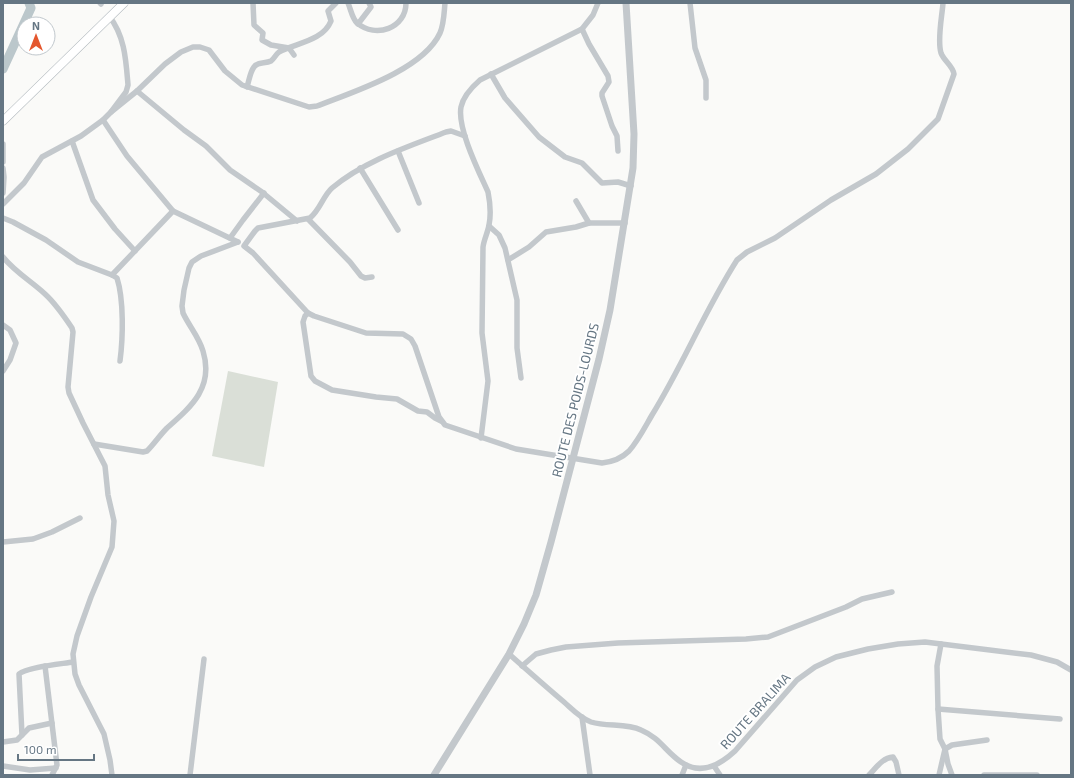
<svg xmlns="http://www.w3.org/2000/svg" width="1074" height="778" font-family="'Exo 2',sans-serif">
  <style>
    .green { fill: #dadfd7 }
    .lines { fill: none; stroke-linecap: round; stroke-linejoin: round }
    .river { stroke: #bbc7cb; stroke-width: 9 }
    .secondary-casing { stroke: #b3babf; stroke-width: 9 }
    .minor { stroke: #c3c8cc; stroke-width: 5.5 }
    .tertiary { stroke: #c3c8cc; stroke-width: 7 }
    .secondary { stroke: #fff; stroke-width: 8 }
    .labels { text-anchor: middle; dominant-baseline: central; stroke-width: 4; stroke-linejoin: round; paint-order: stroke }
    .street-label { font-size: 13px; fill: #657683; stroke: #fff }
  </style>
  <rect width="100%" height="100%" fill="#fafaf8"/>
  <path class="green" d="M228,371L278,382L264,467L212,456Z"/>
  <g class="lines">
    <path class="river" d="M3,69L31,8L29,3"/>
    <defs>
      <path id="secondary" d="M3,121L124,3"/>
    </defs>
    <use href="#secondary" class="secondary-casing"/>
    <g class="minor">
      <path d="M100,3L101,4"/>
      <path d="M253,3L254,25L263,33L262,40L271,45L289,48L294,55"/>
      <path d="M348,3C351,10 352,18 357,23C376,39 406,28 406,3"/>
      <path d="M690,3L695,48L706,80V98"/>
      <path d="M358,24L371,7L369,3"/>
      <path d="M582,29L589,44L608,76L609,82L602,93V96L612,126L617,136L618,151"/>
      <path d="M491,74L505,98L539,137L565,157L582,163L602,183L618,182L631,186"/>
      <path d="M247,87C249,81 250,72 254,67C258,61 265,64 271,61C274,59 276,54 279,52C296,43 323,41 331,21L328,11L336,3"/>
      <path d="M137,91L184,130L206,146L230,170L262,192L297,221"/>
      <path d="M111,112L137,91L165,64L181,52L193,47H200L209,50L225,71L242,85L309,107L317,106C353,92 423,70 440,33C444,24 444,13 445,3"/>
      <path d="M103,120L127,156L173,211"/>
      <path d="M465,136L451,131L446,132C407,147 364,161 332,188C323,196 320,210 310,218L258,228L255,231L244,246L253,253L308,313L314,316L366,333L403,334L411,339L415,346L439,417L445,425L516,449L602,463C611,462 622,458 629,451C638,441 645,427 652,415C683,365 705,310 737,260L747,252L775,238L831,200L876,174L908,149L938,119L954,74C953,66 944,61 941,53C937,40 942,17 943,3"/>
      <path d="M72,141L93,200L115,229L135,251"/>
      <path d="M3,144V162"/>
      <path d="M398,151L419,203"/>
      <path d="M3,168L4,177L3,193"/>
      <path d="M360,168L398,230"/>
      <path d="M576,201L589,223H625"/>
      <path d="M3,204L24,183L42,157L81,136L103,120L111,112L126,92L128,85C126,61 125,36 109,16"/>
      <path d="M3,218L13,222L46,240L78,262L112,275L173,211L238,242"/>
      <path d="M308,219L350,262L361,276L365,278L372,277"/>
      <path d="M489,226L499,235L505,248L517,300V348L521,378"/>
      <path d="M230,238L243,220L264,193"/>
      <path d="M3,257C15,272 31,281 45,294C56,304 64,316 72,328L73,332L68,387L69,393L83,423L105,466L108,495L114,521L112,547L91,597L77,636L73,654L75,674L79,685L104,734L110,760L112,775"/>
      <path d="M508,260L529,247L546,232L576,227L589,223"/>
      <path d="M112,275L117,278C124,300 123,338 120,361"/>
      <path d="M308,313L305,316L303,322L311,376L315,381L332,390L376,397L397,399L418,411L427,412L435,418L441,421"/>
      <path d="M3,325L10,330L16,343L10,360L3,371"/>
      <path d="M481,438L488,381L482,333L483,247C484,239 488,232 489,225C491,215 490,202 488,192C479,172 457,128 461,107C463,97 472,87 480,80L582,29L593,15L598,3"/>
      <path d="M94,444L143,452L147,451C154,444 160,435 167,428C192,406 214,387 203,351C199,337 189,326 183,313L182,306L184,290L189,268L192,262L201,256L238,242"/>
      <path d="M3,542L33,539L52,532L80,518"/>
      <path d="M941,644L937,666L938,709L940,739L945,749L948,764L952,775"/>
      <path d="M509,654C527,670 545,686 564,702C572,709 580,718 591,722C607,727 626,723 641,730C660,738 666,752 681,762C701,776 720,765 735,751L797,680L815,667L836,657L868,649L898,644L925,642L1031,655L1057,662L1071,670"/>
      <path d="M45,666L57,765L52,775"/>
      <path d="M522,666L536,654L551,650L566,647L618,643L746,639L768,637L846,607L862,599L892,592"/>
      <path d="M938,709L1060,719"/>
      <path d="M582,717L590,775"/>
      <path d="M22,735L29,728L52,723"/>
      <path d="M3,742L17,740L22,735L19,674C27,667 61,664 73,662"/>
      <path d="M3,766L30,770L56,768"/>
      <path d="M714,766L720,775"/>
      <path d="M190,775L204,659"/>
      <path d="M682,775L686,765"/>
      <path d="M869,775C876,768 882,758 893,757L896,762L899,775"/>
      <path d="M939,775L945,749L952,745L987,740"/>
      <path d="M984,775H1037"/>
    </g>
    <path class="tertiary" d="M434,775L509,654L524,624L536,595L551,542L599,359L610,310L633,168L634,134L626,3"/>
    <use href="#secondary" class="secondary"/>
  </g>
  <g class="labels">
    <g class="street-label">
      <text transform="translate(575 400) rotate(-76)">ROUTE DES POIDS-LOURDS</text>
      <text transform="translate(755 711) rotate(-48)">ROUTE BRALIMA</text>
    </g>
  </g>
  <rect width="1074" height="778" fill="none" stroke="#657683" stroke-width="8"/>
  <g transform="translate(36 36)"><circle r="19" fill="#ffffff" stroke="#c1c8cd"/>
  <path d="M0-3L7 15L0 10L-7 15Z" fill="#e4572e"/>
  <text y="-6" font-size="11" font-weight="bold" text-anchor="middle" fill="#657683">N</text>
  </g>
  <path d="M18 754v6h76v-6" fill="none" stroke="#657683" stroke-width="2"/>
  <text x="24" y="754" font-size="12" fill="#657683" stroke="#ffffff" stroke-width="3" paint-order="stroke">100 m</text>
</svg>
